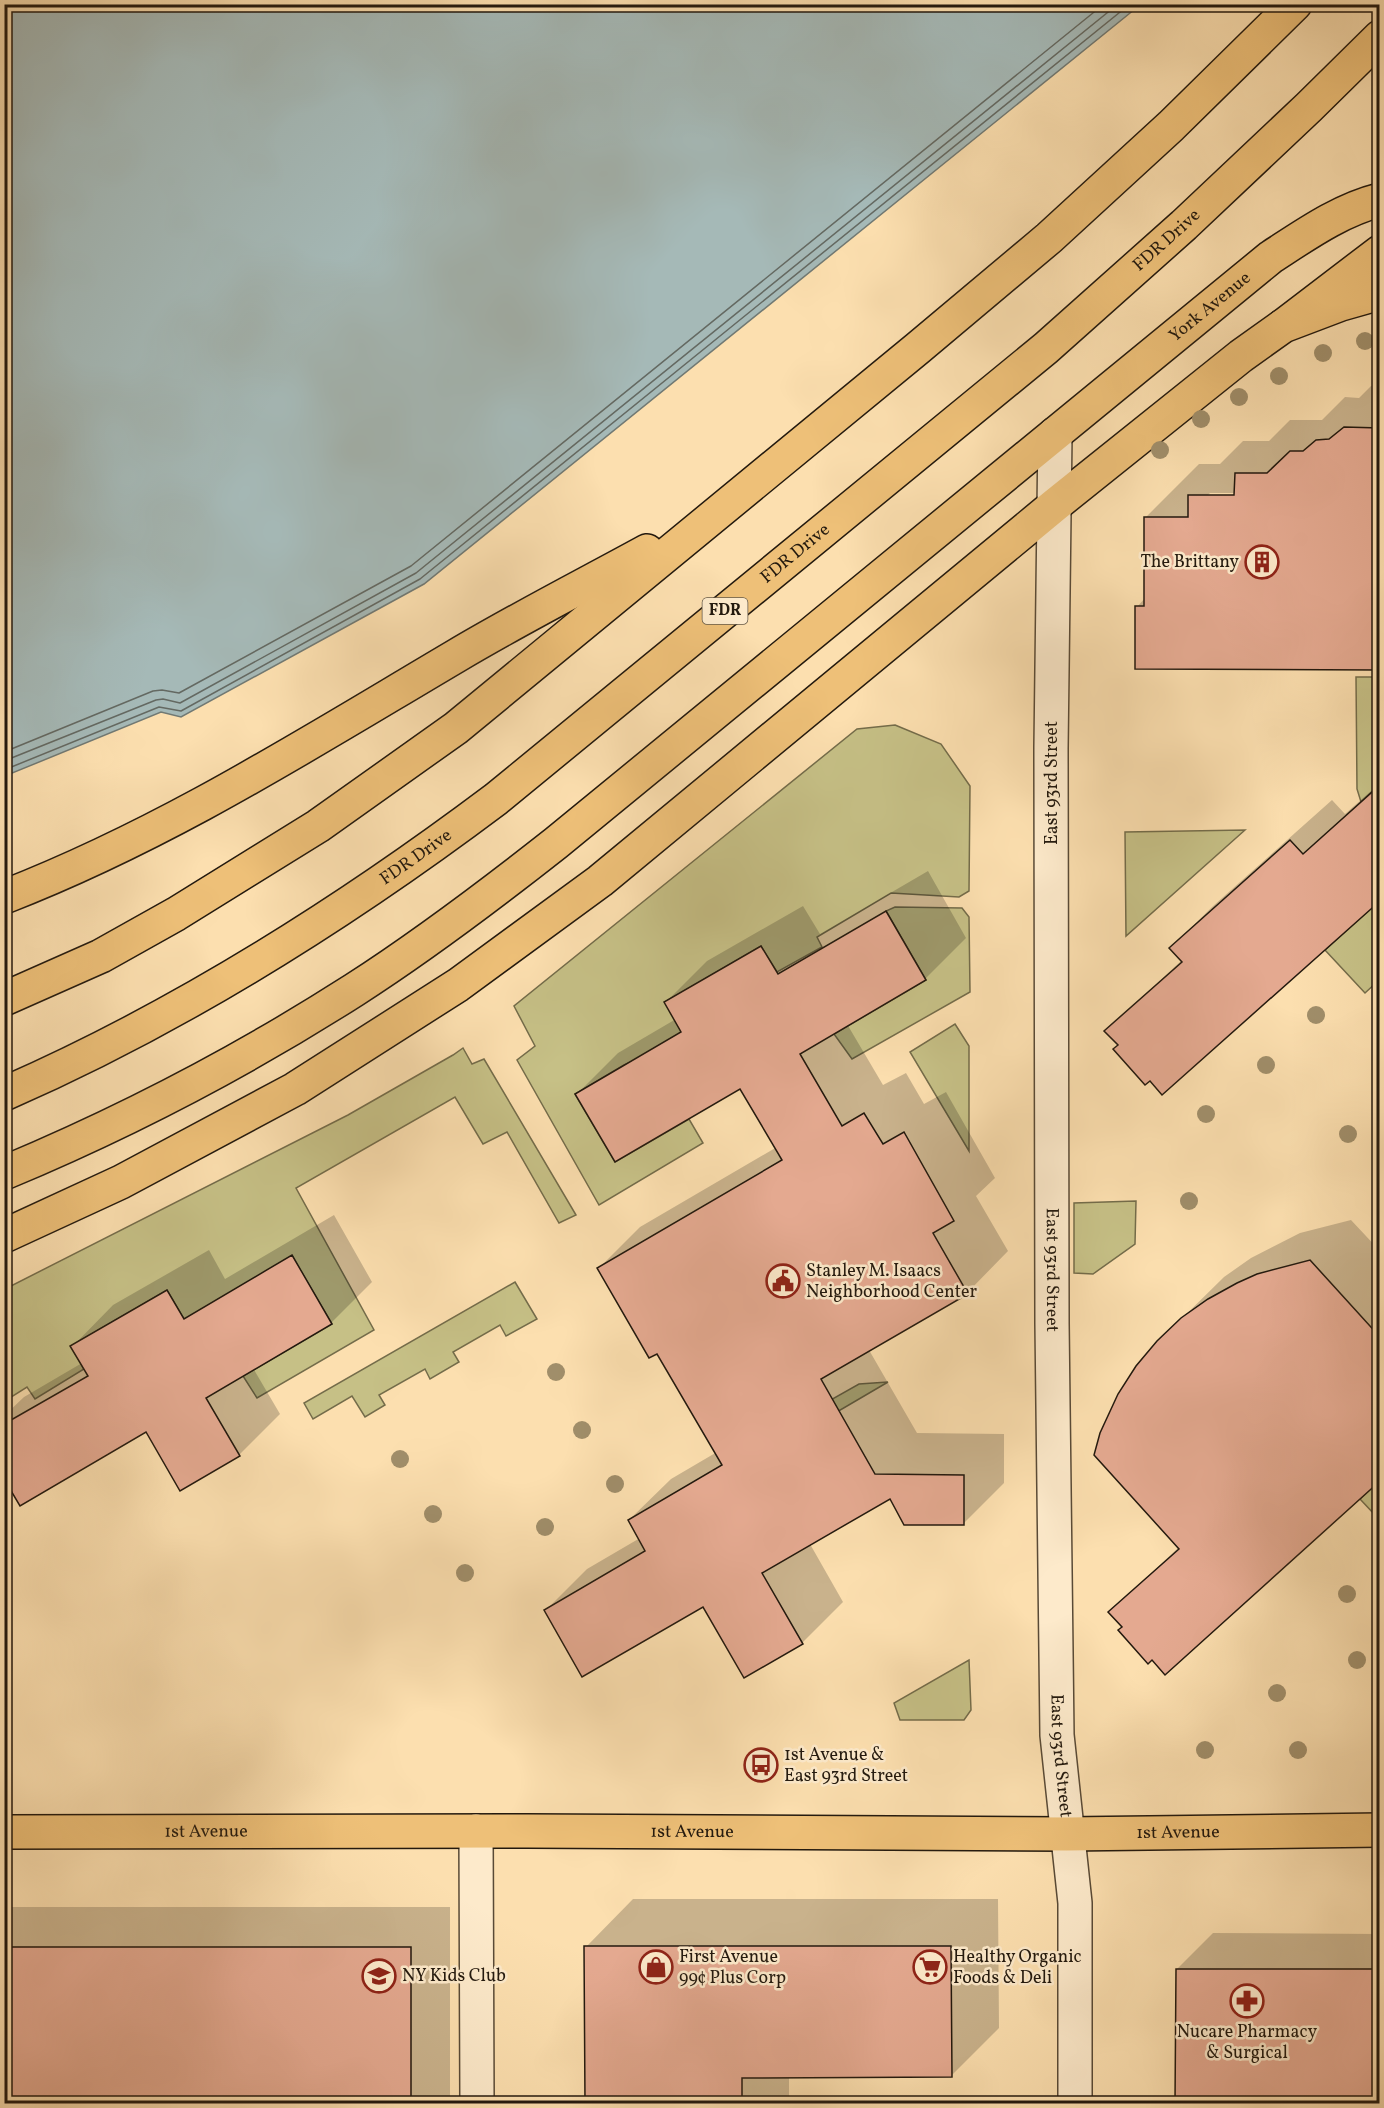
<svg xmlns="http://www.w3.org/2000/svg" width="1384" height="2108" font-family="Vollkorn,serif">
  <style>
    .green { fill: #c6c086; stroke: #746c4a; stroke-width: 1.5 }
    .water { fill: #a5b9b7; stroke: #717973; stroke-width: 1.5 }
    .shadow { fill: #0003; fill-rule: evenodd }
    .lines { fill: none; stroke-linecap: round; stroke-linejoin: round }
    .shore { stroke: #646962; stroke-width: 1.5 }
    .building { fill: #e4a990; stroke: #23190e; stroke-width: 1.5 }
    .minor-casing { stroke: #594a36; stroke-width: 36 }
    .major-casing { stroke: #23190e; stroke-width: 36 }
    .highway-casing { stroke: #23190e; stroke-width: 36 }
    .minor { stroke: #fdeacb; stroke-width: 33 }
    .major { stroke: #eec078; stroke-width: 33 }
    .highway { stroke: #eec078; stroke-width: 33 }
    .tree { fill: #a08e6a }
    .labels { text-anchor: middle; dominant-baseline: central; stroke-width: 5; stroke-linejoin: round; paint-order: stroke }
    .shield { fill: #fdeacb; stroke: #645847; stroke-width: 1.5 }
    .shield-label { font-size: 16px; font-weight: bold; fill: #23190e }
    .street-label { font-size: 18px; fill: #23190e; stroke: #fdeacb }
    .poi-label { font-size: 18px; fill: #23190e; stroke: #fdeacb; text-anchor: start }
  </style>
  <rect width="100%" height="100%" fill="#fcdfaf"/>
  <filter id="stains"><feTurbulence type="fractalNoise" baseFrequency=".00333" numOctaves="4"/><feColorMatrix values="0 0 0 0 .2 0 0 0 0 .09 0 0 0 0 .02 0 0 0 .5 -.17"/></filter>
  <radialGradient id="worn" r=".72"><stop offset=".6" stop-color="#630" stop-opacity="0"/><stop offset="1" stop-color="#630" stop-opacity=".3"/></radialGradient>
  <g class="green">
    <path d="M1356,677H1380L1379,785L1361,802L1357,789Z"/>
    <path d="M895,725L941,744L970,786L969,891L959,897L891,893L817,937L822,947L777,972L761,946L665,1002L686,1039L624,1065L575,1094L615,1162L689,1119L703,1143L599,1205L517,1060L535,1046L514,1006L857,729Z"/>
    <path d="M1245,830L1126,936L1125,832Z"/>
    <path d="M1379,901V980L1365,993L1325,950Z"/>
    <path d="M895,907L962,908L969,917L970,992L852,1059L834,1034L926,980L886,911Z"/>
    <path d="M955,1024L969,1046V1151L910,1052Z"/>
    <path d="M463,1048L472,1064L484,1059L576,1215L559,1223L507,1132L483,1144L455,1097L296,1188L374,1330L257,1398L243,1376L332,1324L292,1256L188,1326L167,1290L71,1346L84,1369L35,1399L27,1387L5,1401V1289L348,1115L453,1055Z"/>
    <path d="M1136,1201L1135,1244L1093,1274L1074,1273V1203Z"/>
    <path d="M515,1282L537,1319L506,1336L500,1325L453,1352L459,1362L430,1379L425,1369L379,1395L385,1405L365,1417L352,1396L313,1419L304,1403Z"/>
    <path d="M888,1382L743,1467L735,1454L859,1384Z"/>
    <path d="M1379,1481V1512L1376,1516L1360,1499Z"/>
    <path d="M969,1660L971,1710L964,1720H900L894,1703Z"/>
  </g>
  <path class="water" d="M5,4H1140V5L424,584L181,717L161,712L5,776Z"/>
  <g class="shadow">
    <path d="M1371,386H1380V668L1137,607L1145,598V518L1199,464H1220L1243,441H1269L1290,420H1322L1345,397L1359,398ZM1210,493H1242V496H1207Z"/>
    <path d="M1380,783V899L1119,1045L1106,1031L1182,960L1171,948L1212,907L1332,800L1345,814Z"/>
    <path d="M928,871L966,938L925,979L847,1024L883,1085L906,1073L924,1104L946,1092L995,1178L976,1196L1008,1251L967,1293L869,1350L917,1433L1004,1434V1483L963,1524L891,1497L810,1544L843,1602L802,1643L704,1605L546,1610L587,1569L640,1538L629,1520L671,1479L717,1452L658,1352L599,1268L640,1227L777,1147L741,1087L577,1094L618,1053L676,1019L666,1002L707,961L803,906L820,934Z"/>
    <path d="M334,1215L372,1282L331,1323L253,1368L280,1414L239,1455L147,1430L4,1476V1416L24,1397L82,1363L72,1347L113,1305L209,1250L225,1279Z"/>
    <path d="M1351,1220L1380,1251V1480L1152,1658L1110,1612L1179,1547L1158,1342L1224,1277L1251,1258L1300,1233Z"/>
    <path d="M633,1899H998L999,2028L951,2076H789V2104H587L586,1947Z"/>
    <rect x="4" y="1907" width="446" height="197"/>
    <path d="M1213,1933L1380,1934V2104H1177V1969Z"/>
  </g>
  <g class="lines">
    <g class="shore">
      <path d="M4,752L153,691L162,690L179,693L411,566L1104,4"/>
      <path d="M4,761L156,700L163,699L180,703L416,573L1118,4"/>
      <path d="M4,770L159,707L181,711L420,579L1130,4"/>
    </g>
  </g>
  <g class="building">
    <path d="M1344,427L1380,428V670L1135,669V606H1144V517H1188V495H1234L1235,473H1267L1290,451H1303L1316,440L1329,439Z"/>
    <path d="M1380,785V901L1162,1095L1150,1081L1145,1085L1113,1049L1118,1045L1104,1031L1182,962L1169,948L1290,840L1303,854Z"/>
    <path d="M886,911L926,980L800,1054L842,1126L864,1113L883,1144L904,1132L954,1221L933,1233L968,1294L821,1379L875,1474L964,1475V1525H904L890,1499L762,1573L803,1644L744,1678L703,1607L582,1677L544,1610L645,1551L628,1520L722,1465L657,1354L649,1358L597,1268L782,1160L740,1089L615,1162L575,1094L681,1032L664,1002L761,946L778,974Z"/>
    <path d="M292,1255L332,1324L206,1398L240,1456L180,1491L146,1432L20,1506L4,1479V1424L88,1376L70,1346L167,1290L184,1319Z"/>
    <path d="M1310,1260L1380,1337V1481L1165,1675L1152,1660L1148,1664L1118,1630L1122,1627L1108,1612L1179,1549L1094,1455L1100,1433L1118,1394L1136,1366L1157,1341L1181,1318L1208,1299L1237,1283L1257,1274Z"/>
    <path d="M584,1946H951L952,2077L742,2078V2103H585Z"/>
    <rect x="4" y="1947" width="407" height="156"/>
    <path d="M1176,1969H1380V2103H1175Z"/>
  </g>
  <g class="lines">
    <defs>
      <g id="minor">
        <path id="s1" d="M1055,434L1051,748L1052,1323L1057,1735L1075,1903V2104"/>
        <path d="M476,1831L477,2104"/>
      </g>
      <g id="major">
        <path id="s2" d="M4,1173C126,1122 243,1061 354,990C424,945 490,895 556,843L1271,257C1305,235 1340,210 1380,200"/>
        <path d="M4,1236L121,1182L295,1089L458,985L600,881L1055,505L1241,356L1283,326L1341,304L1380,293"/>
        <path id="s3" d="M4,1832L528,1831L1067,1834L1380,1830"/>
      </g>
      <g id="highway">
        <path d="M1283,326L1380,252"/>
        <path d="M4,897C166,834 307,744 456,656C518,619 583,586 647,551"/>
        <path d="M4,999L101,956L176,914L318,826L456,728L918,348L1049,238L1171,126L1295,4"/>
        <path id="s4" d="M4,1094C180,1017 343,914 496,799L1046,348L1184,225L1309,107L1380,37"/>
      </g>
    </defs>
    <use href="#minor" class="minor-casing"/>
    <use href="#major" class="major-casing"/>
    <use href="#highway" class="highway-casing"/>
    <use href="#minor" class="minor"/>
    <use href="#major" class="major"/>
    <use href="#highway" class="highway"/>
  </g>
  <g class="tree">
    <circle cx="1365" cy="341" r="9"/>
    <circle cx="1323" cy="353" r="9"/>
    <circle cx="1279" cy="376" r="9"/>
    <circle cx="1239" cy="397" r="9"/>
    <circle cx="1201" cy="419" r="9"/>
    <circle cx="1160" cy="450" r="9"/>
    <circle cx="1316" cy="1015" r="9"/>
    <circle cx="1266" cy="1065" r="9"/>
    <circle cx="1206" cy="1114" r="9"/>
    <circle cx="1348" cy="1134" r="9"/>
    <circle cx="1189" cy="1201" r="9"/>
    <circle cx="556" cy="1372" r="9"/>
    <circle cx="582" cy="1430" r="9"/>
    <circle cx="400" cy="1459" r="9"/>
    <circle cx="615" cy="1484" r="9"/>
    <circle cx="433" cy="1514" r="9"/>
    <circle cx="545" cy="1527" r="9"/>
    <circle cx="465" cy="1573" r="9"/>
    <circle cx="1347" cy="1594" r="9"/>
    <circle cx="1357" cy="1660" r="9"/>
    <circle cx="1277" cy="1693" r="9"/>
    <circle cx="1205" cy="1750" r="9"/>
    <circle cx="1298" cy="1750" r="9"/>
  </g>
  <defs>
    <symbol id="building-ring" viewBox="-11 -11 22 22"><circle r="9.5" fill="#fdeacb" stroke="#8f2418" stroke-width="1.5"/><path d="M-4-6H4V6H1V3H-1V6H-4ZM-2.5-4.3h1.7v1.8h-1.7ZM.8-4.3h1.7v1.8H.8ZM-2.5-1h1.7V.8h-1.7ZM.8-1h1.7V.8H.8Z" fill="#8f2418"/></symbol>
    <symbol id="civic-ring" viewBox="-11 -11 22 22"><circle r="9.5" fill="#fdeacb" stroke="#8f2418" stroke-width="1.5"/><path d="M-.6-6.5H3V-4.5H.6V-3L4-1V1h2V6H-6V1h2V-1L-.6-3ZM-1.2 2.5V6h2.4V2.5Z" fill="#8f2418"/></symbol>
    <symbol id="bus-ring" viewBox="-11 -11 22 22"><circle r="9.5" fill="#fdeacb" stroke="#8f2418" stroke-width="1.5"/><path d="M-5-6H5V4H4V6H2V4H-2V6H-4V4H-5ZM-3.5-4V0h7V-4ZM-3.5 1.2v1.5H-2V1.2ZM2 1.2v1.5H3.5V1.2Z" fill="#8f2418"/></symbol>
    <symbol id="shop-ring" viewBox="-11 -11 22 22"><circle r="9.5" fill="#fdeacb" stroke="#8f2418" stroke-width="1.5"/><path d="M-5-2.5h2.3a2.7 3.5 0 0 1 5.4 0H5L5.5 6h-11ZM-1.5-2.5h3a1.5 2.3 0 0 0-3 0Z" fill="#8f2418"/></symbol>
    <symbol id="supermarket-ring" viewBox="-11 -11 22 22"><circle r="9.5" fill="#fdeacb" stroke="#8f2418" stroke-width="1.5"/><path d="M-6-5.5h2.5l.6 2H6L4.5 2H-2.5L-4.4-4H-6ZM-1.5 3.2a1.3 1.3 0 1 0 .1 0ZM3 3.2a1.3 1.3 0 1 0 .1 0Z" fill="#8f2418"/></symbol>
    <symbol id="school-ring" viewBox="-11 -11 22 22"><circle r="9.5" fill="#fdeacb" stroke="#8f2418" stroke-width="1.5"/><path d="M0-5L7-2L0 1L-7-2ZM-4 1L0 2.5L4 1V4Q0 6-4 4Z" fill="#8f2418"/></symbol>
    <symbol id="pharmacy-ring" viewBox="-11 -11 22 22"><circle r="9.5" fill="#fdeacb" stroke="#8f2418" stroke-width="1.5"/><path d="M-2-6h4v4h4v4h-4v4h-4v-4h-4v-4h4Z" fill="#8f2418"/></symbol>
  </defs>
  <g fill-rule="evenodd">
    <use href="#building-ring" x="1243" y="543" width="38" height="38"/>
    <use href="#civic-ring" x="764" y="1262" width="38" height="38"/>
    <use href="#bus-ring" x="742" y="1746" width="38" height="38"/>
    <use href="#shop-ring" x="637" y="1948" width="38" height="38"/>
    <use href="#supermarket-ring" x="911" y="1948" width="38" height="38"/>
    <use href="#school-ring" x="360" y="1957" width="38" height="38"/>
    <use href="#pharmacy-ring" x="1228" y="1982" width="38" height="38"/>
  </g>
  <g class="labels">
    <rect class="shield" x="702.5" y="598" width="45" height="26" rx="4.5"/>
    <g class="shield-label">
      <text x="725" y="611">FDR</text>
    </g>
    <g class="street-label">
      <text stroke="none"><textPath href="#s4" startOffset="1448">FDR Drive</textPath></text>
      <text stroke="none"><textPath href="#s2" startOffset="1491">York Avenue</textPath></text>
      <text stroke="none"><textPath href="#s4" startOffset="962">FDR Drive</textPath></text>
      <text transform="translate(1052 783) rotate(-90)">East 93rd Street</text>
      <text stroke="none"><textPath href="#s4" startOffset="476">FDR Drive</textPath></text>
      <text stroke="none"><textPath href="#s1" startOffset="836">East 93rd Street</textPath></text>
      <text stroke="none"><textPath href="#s1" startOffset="1322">East 93rd Street</textPath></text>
      <text stroke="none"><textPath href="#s3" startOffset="202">1st Avenue</textPath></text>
      <text stroke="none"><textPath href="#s3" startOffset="688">1st Avenue</textPath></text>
      <text stroke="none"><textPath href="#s3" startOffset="1174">1st Avenue</textPath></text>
    </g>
    <g class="poi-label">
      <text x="1239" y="562" text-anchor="end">The Brittany</text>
      <text x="806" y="1271">Stanley M. Isaacs<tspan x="806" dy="21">Neighborhood Center</tspan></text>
      <text x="784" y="1755">1st Avenue &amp;<tspan x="784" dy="21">East 93rd Street</tspan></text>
      <text x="679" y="1957">First Avenue<tspan x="679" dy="21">99¢ Plus Corp</tspan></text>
      <text x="953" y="1957">Healthy Organic<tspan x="953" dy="21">Foods &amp; Deli</tspan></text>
      <text x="402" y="1976">NY Kids Club</text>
      <text x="1247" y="2032" text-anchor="middle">Nucare Pharmacy<tspan x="1247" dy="21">&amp; Surgical</tspan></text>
    </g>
  </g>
  <rect width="1384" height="2108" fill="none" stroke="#fcdfaf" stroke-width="24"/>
  <rect x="6" y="6" width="1372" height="2096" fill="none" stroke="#23190e" stroke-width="3"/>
  <rect x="12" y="12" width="1360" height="2084" fill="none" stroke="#23190e" stroke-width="1.5"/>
  <rect width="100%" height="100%" filter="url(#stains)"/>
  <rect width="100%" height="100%" fill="url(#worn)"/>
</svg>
